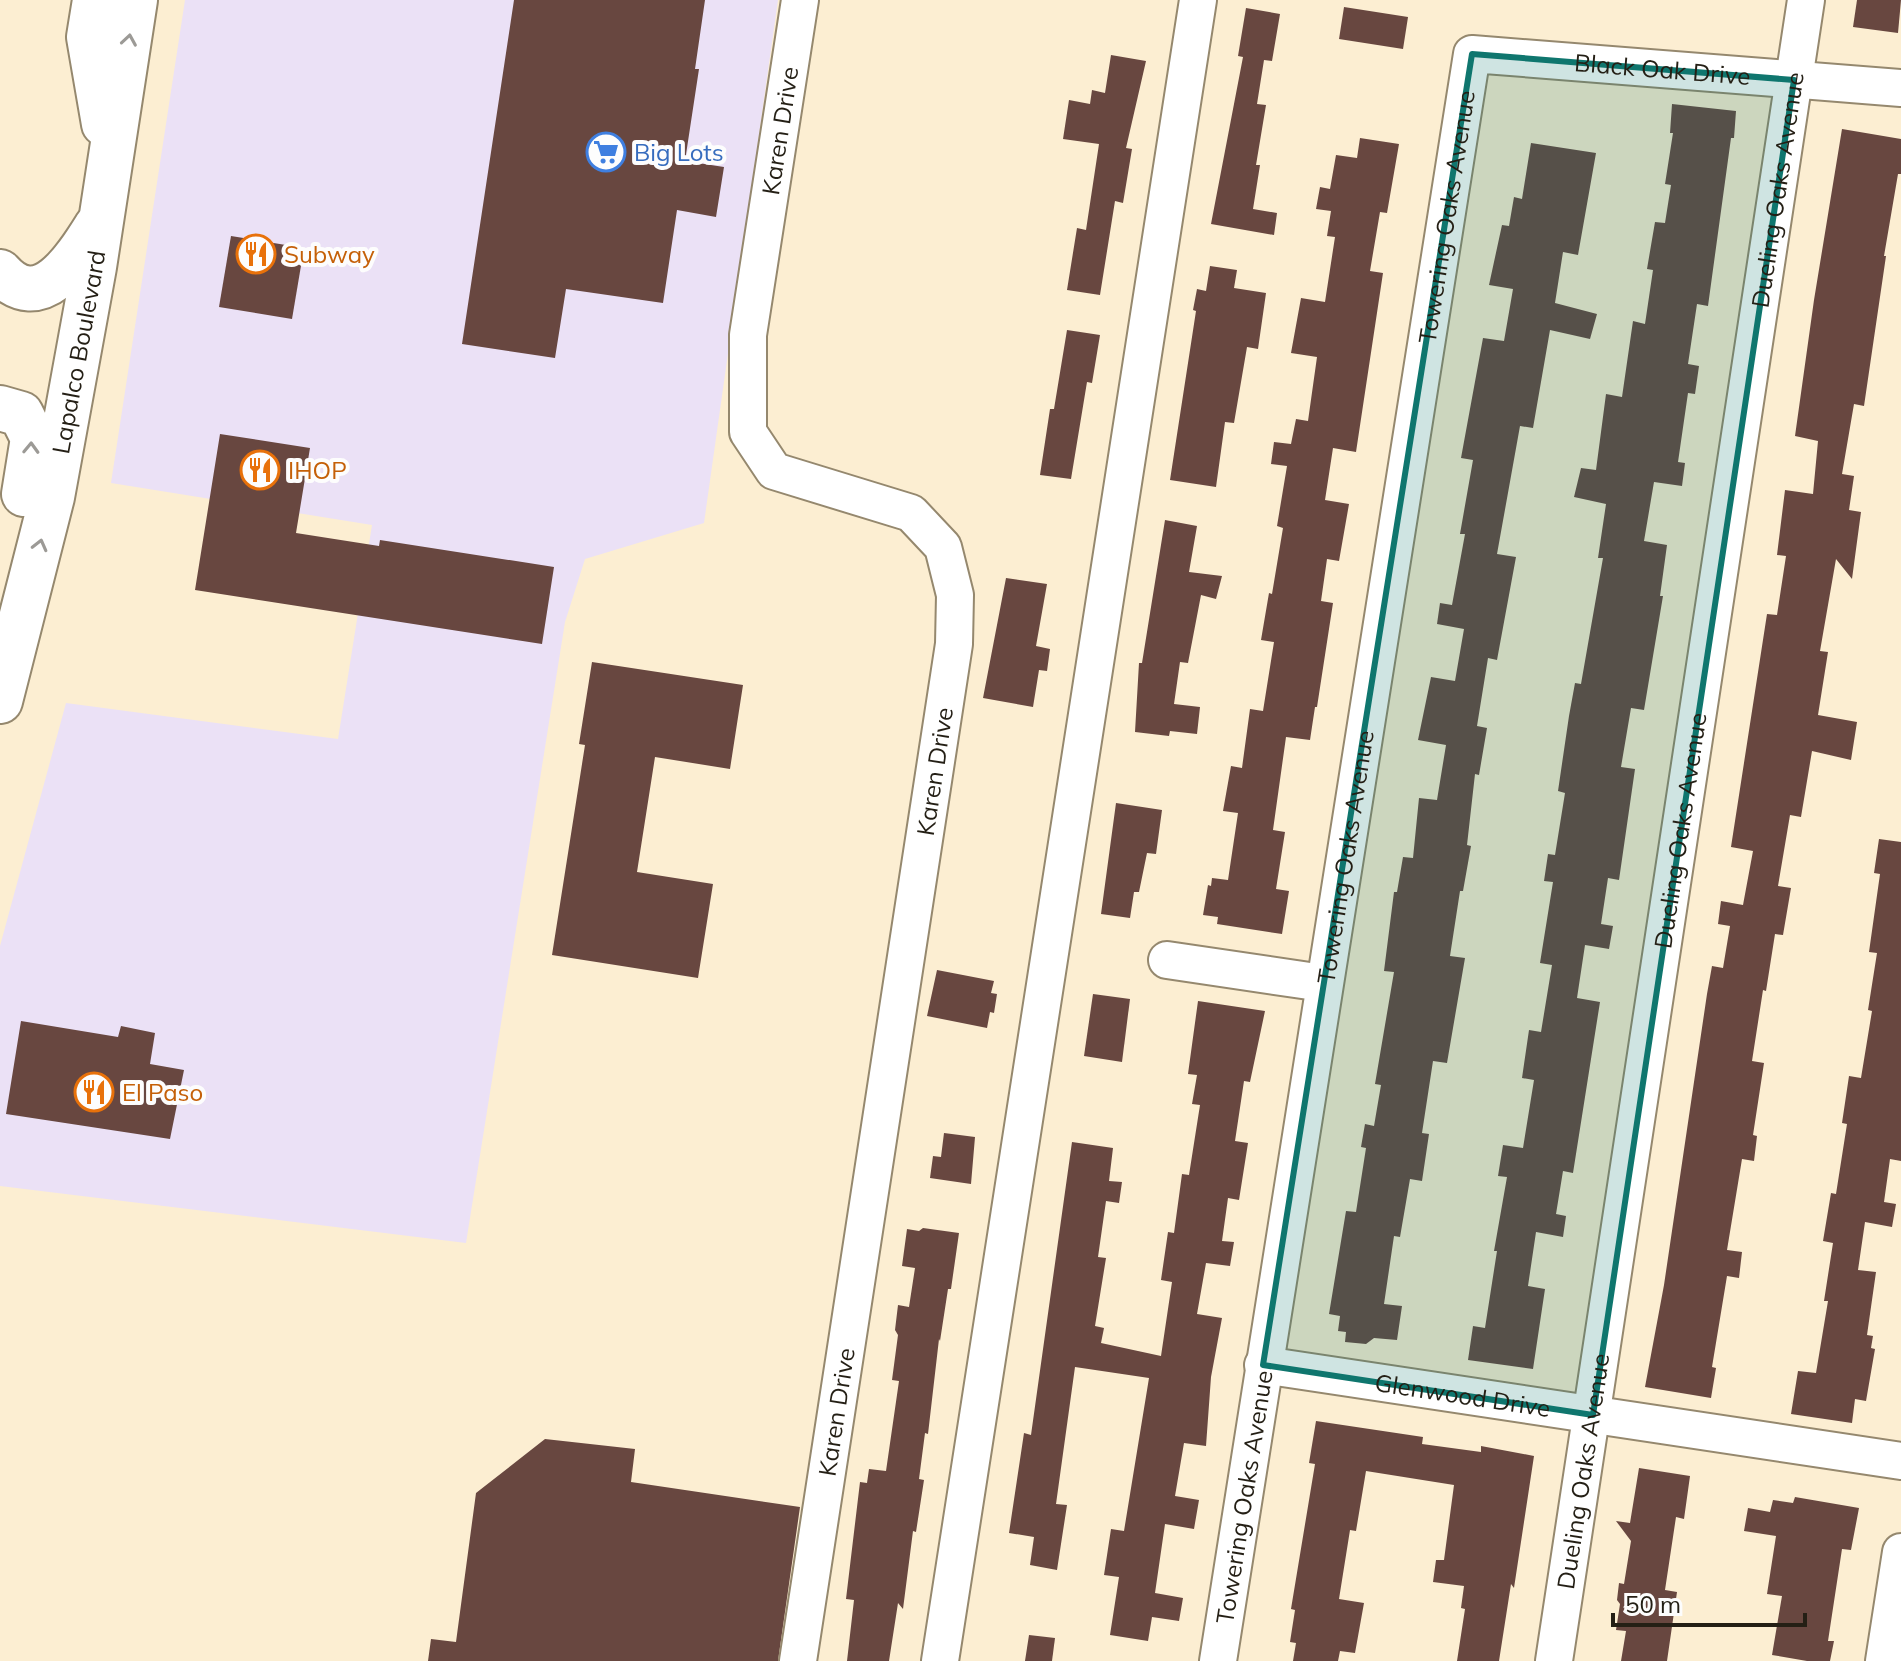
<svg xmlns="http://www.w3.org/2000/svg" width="1901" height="1661" font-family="Mulish,sans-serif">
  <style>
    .commercial { fill: #ebe1f6 }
    .building { fill: #684740 }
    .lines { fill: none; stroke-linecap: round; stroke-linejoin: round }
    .minor-casing { stroke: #95886e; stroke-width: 40 }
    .major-casing { stroke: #95886e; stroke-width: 48 }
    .minor { stroke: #fff; stroke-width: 36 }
    .major { stroke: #fff; stroke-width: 44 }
    .oneway { stroke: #9c9a96 }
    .marked { fill: #0f766e; fill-opacity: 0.2; stroke: #0f766e; stroke-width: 6; stroke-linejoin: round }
    .labels { text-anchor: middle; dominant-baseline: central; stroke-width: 8; stroke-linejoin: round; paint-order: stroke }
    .street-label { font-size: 24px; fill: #241f15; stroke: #fdfdfd }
    .shop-label { font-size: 24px; fill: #366cbe; stroke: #fdfdfd; text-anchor: start }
    .food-label { font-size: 24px; fill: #c56008; stroke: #fdfdfd; text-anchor: start }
  </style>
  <rect width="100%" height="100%" fill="#fceed2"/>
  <path class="commercial" d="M185,0H778L704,523L585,559L565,622L466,1243L0,1186V946L66,703L338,739L372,525L111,483Z"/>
  <g class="building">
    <path d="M514,0H705L695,69H699L685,161L724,167L716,217L677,210L663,303L566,289L555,358L462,344Z"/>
    <path d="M1857,0H1901L1898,33L1853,27Z"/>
    <path d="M1344,7L1408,17L1403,49L1339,39Z"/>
    <path d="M1246,8L1280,14L1272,61L1264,60L1257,104L1266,105L1256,165H1260L1253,209L1277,213L1274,235L1211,224L1243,57L1238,56Z"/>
    <path d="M1111,55L1146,61L1126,148L1132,149L1123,203L1115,201L1100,295L1067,290L1077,228L1086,230L1099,144L1063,139L1069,100L1090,104L1092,90L1105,93Z"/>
    <path d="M1672,104L1736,111L1734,138H1731L1708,306L1697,304L1688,364L1699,366L1695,394L1688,393L1678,462L1685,463L1682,486L1654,482L1644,541L1667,545L1660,596H1663L1644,710L1631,708L1621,767L1635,769L1619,880L1608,878L1601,924L1613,926L1609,949L1585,945L1577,998L1600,1002L1573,1173L1563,1171L1556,1214L1566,1216L1563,1237L1536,1232L1528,1286L1545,1289L1533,1369L1468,1360L1473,1326L1485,1328L1497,1251H1494L1507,1177L1498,1176L1503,1145L1523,1148L1534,1080L1522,1078L1529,1030L1541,1032L1552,965L1540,963L1553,882L1544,881L1548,854L1555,855L1565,793L1558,791L1569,716L1575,683L1581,684L1603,558H1598L1606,504L1574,497L1581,468L1596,470L1606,394L1622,397L1633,321L1645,324L1653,270L1647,269L1655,222L1665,223L1671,185L1665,184L1673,133H1670Z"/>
    <path d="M1842,129L1901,139V174H1898L1884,256H1886L1864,406L1854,404L1842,474L1854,476L1849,510L1861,512L1852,579L1836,559L1820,651L1828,652L1818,715L1857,722L1851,760L1812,751L1801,817L1790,815L1778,886L1791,888L1783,935L1775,934L1766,991L1763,990L1752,1061L1764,1063L1753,1135L1757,1136L1754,1161L1742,1159L1727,1250L1742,1252L1739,1278L1727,1276L1712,1367L1716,1368L1711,1398L1645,1387L1664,1285L1707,994L1712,966L1723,968L1730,926L1718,924L1721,901L1743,905L1753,851L1731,847L1767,614L1777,615L1786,556L1777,555L1785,490L1813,494L1818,441L1795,436L1814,300Z"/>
    <path d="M1360,138L1399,144L1387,213L1380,212L1370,271L1383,273L1356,452L1333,448L1325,500L1349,504L1339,561L1327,559L1321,601L1333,603L1317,707H1315L1310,740L1286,737L1273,830L1285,832L1276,889L1289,891L1282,934L1217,924L1218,917L1203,915L1208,885L1211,886L1212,878L1228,880L1238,813L1223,811L1231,766L1242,768L1250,709L1263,711L1274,642L1261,640L1269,593L1272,594L1283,528L1277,526L1287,466L1271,464L1274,442L1291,444L1296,419L1308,421L1317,357L1291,353L1301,298L1325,302L1335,237L1327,236L1331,211L1316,209L1320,187L1330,189L1336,155L1357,158Z"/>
    <path d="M1531,143L1596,153L1578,255L1563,252L1555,303L1597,314L1590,339L1550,330L1533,428L1520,426L1497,554L1516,557L1497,660L1488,658L1477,726L1487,728L1479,775L1475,774L1467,845L1471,846L1463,891H1460L1450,956L1465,958L1447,1063L1433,1061L1422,1133L1429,1134L1422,1181L1410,1179L1400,1237L1394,1236L1384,1304L1402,1306L1397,1340L1374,1338L1366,1344L1345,1342L1346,1332L1338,1331L1340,1316L1329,1314L1346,1211L1356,1212L1366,1148L1361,1147L1365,1124L1374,1126L1381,1085L1375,1084L1394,972L1384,971L1394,892H1397L1403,857L1413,858L1419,798L1437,800L1446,745L1418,740L1431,677L1455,681L1464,629L1437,624L1440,603L1452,605L1465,534H1460L1473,460L1461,458L1483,338L1504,341L1513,289L1489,285L1502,225L1509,226L1514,197L1522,199Z"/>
    <path d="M231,236L304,248L292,319L219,307Z"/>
    <path d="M1210,266L1237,270L1234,288L1266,293L1258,349L1247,347L1234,423L1225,422L1216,487L1170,480L1196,311L1193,310L1197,289L1206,291Z"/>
    <path d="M1067,330L1100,335L1092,383L1087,382L1071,479L1040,475L1050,409H1054Z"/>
    <path d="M220,434L310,448L296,533L379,546L380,540L554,567L542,644L195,590Z"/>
    <path d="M1165,520L1197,526L1189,572L1222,576L1216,599L1201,595L1188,663L1180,662L1174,704L1200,707L1197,734L1170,731L1169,736L1135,732L1139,663H1142Z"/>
    <path d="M1006,578L1047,584L1036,646L1050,649L1047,671L1039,670L1033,707L983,698Z"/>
    <path d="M592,662L743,685L730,769L655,757L637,872L713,884L698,978L552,955L585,745L579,744Z"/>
    <path d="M1116,803L1162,810L1156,854L1147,853L1139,892H1134L1130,918L1101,914Z"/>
    <path d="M1879,839L1901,842V1161L1890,1159L1884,1202L1896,1204L1892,1227L1865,1222L1858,1270L1876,1272L1867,1335L1873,1336L1871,1348L1875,1349L1866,1401L1855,1399L1852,1423L1791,1414L1798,1371L1816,1373L1828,1301H1824L1833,1243L1823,1241L1831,1193L1836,1194L1847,1124L1842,1123L1849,1076L1861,1078L1872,1011L1868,1010L1877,953L1869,952L1880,874L1874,873Z"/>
    <path d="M937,970L994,981L991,993L997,994L994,1013L990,1012L987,1028L927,1016Z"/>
    <path d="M1093,994L1130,999L1122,1062L1084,1056Z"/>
    <path d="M1198,1001L1265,1011L1250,1082L1244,1081L1235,1141L1248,1143L1239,1200L1228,1198L1222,1241L1234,1242L1230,1266L1206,1263L1197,1314L1222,1318L1211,1377L1206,1446L1184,1443L1175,1496L1199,1500L1194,1529L1165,1524L1155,1593L1183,1598L1179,1621L1152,1617L1148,1641L1110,1635L1119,1577L1104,1575L1111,1529L1124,1531L1149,1378L1075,1367L1056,1504L1067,1505L1057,1570L1030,1565L1034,1537L1009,1533L1024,1433L1031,1435L1072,1142L1113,1148L1109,1181L1122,1182L1119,1203L1106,1201L1098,1257L1106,1258L1095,1326L1104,1328L1101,1343L1161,1356L1172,1282L1161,1280L1168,1232L1174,1233L1182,1174L1189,1175L1200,1105L1192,1104L1197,1075L1188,1074Z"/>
    <path d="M21,1021L118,1037L121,1026L155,1033L150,1064L184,1070L170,1139L6,1114Z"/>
    <path d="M944,1133L975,1137L971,1184L930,1178L933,1156L941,1157Z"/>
    <path d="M923,1228L959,1233L951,1289H948L940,1341L939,1339L928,1434L925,1433L919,1479L924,1480L916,1532L913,1531L903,1609L898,1603L889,1661H847L854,1600L846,1599L860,1482L867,1483L869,1469L886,1471L899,1381L892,1380L898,1335L895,1330L898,1305L909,1307L915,1268L902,1266L907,1229L919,1231Z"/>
    <path d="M1316,1421L1423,1437L1422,1444L1481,1452V1446L1534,1456L1514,1588L1511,1584L1499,1661H1457L1465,1609L1461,1608L1464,1586L1433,1582L1436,1560H1444L1454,1485L1366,1471L1356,1531L1350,1530L1339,1599L1364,1603L1355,1653L1340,1651L1338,1661H1293L1296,1643L1290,1642L1295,1610L1291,1609L1315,1464L1309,1463Z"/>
    <path d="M545,1439L635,1449L631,1482L800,1507L778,1661H428L431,1639L456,1642L476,1493Z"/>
    <path d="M1639,1468L1690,1476L1684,1519L1676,1517L1665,1590L1677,1592L1667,1661H1621L1626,1631L1616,1630L1620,1604L1617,1600L1619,1583L1624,1584L1631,1541L1616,1521L1630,1523Z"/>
    <path d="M1795,1497L1859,1508L1851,1550L1842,1549L1828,1641H1834L1830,1661H1807L1772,1655L1782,1596L1767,1594L1776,1536L1744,1531L1748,1508L1770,1512L1773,1500L1793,1503Z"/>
    <path d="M1029,1635L1055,1638L1052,1661H1025Z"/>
  </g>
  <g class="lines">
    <defs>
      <g id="minor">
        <path d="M1167,960L1323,983"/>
        <path id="s1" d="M1263,1365L1901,1461"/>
        <path id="s2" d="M798,1661L954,644L955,595L943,547L911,513L774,471L748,432V335L800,0"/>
        <path d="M940,1661L1198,0"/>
        <path id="s3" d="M1218,1661L1472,54L1901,88"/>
        <path id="s4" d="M1554,1661L1806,0"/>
        <path d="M1884,1661L1901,1552"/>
      </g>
      <g id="major">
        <path d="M95,0L89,37L104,124"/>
        <path d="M0,272C40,317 76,259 96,227"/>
        <path d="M0,408L21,414L33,438L24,494"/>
        <path id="s5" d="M0,701L52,497L94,267L135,0"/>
      </g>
    </defs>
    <use href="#minor" class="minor-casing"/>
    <use href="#major" class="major-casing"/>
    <use href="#minor" class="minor"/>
    <use href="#major" class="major"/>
  </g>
  <defs><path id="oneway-chevron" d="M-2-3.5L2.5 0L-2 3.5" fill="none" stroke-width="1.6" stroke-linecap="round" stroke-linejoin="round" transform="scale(2)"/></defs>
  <g class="oneway">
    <use href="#oneway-chevron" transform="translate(129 40) rotate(-81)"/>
    <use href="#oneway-chevron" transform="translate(31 448) rotate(-88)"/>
    <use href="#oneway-chevron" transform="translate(40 545) rotate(-76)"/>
  </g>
  <path class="marked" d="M1472,54L1794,80L1593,1415L1263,1365Z"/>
  <defs>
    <symbol id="supermarket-ring" viewBox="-11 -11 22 22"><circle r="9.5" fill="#fdfdfd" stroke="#3f7fe0" stroke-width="1.5"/><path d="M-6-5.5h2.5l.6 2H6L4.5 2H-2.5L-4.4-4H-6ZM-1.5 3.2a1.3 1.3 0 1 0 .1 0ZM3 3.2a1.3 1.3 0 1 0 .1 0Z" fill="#3f7fe0"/></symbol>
    <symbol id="restaurant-ring" viewBox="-11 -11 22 22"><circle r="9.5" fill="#fdfdfd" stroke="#e8710a" stroke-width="1.5"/><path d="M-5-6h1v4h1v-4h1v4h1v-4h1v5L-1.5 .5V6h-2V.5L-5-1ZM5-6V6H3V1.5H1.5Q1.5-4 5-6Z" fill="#e8710a"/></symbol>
  </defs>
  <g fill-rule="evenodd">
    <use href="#supermarket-ring" x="584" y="130" width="44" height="44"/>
    <use href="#restaurant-ring" x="234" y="232" width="44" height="44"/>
    <use href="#restaurant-ring" x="238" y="448" width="44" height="44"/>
    <use href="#restaurant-ring" x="72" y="1070" width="44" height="44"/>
  </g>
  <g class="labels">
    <g class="street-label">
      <text stroke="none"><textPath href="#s3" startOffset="1818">Black Oak Drive</textPath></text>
      <text stroke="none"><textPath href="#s2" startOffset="1668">Karen Drive</textPath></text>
      <text stroke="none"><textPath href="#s4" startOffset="1488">Dueling Oaks Avenue</textPath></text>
      <text stroke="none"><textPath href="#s3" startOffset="1462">Towering Oaks Avenue</textPath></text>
      <text stroke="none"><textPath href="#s5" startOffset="358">Lapalco Boulevard</textPath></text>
      <text stroke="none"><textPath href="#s2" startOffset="900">Karen Drive</textPath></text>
      <text stroke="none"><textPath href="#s4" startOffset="840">Dueling Oaks Avenue</textPath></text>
      <text stroke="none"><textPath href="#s3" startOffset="814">Towering Oaks Avenue</textPath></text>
      <text stroke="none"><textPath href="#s1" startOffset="202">Glenwood Drive</textPath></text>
      <text stroke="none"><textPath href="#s2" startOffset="252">Karen Drive</textPath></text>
      <text stroke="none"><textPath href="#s4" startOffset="192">Dueling Oaks Avenue</textPath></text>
      <text stroke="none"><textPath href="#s3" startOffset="166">Towering Oaks Avenue</textPath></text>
    </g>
    <g class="shop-label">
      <text x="634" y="152">Big Lots</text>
    </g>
    <g class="food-label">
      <text x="284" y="254">Subway</text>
      <text x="288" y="470">IHOP</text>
      <text x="122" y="1092">El Paso</text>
    </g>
  </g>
  <path d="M1613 1613v12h192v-12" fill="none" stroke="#241f15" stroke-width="4"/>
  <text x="1625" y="1613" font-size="24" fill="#241f15" stroke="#fdfdfd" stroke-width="6" paint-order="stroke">50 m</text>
</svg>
